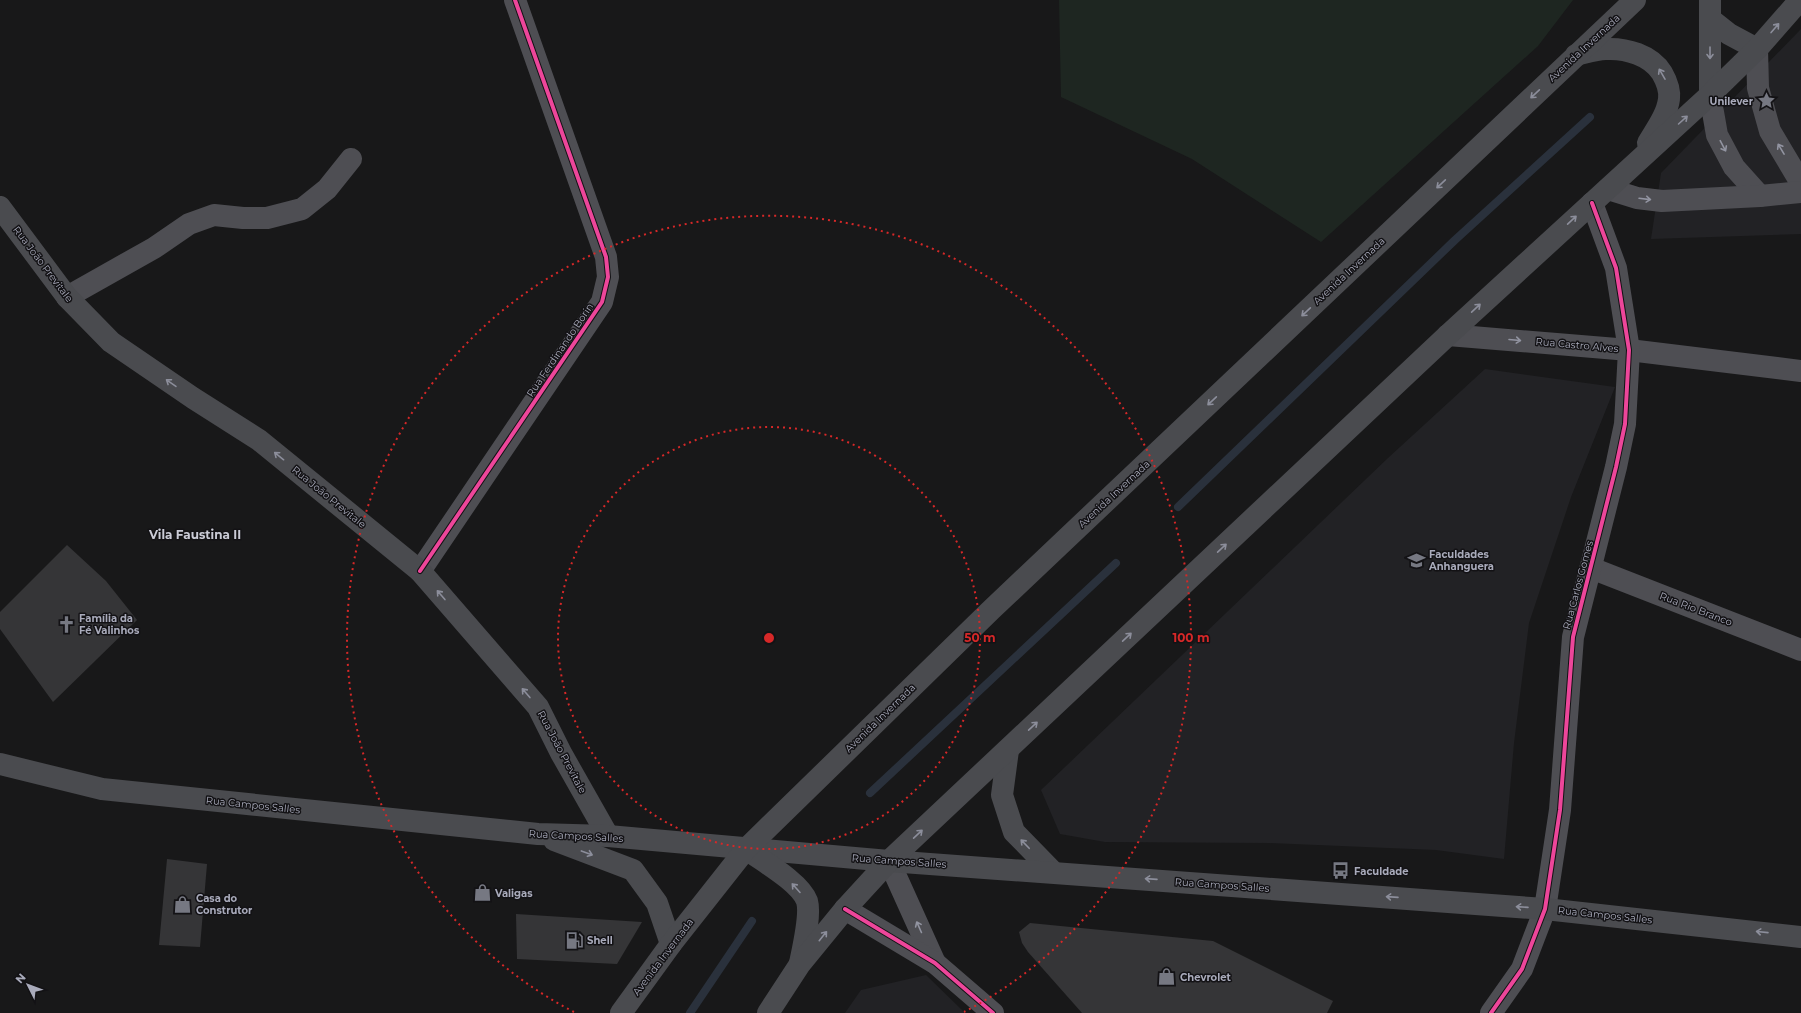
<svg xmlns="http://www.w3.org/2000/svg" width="1801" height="1013" font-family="Montserrat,sans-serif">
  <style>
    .built { fill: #222225 }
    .green { fill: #1e2621 }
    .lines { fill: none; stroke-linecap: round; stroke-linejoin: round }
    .stream { stroke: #2a313c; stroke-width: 8 }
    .building { fill: #353537 }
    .minor { stroke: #4e4e53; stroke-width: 22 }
    .major { stroke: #4a4b4f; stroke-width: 22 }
    .cycleway-casing { stroke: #131215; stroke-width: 6 }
    .cycleway { stroke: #ed469a; stroke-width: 4 }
    .oneway { stroke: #8c8e9b }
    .oneway2 { stroke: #9294a1 }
    .ring { fill: none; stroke: #d62828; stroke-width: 2; stroke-dasharray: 2 4 }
    .labels { text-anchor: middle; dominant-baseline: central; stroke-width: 3; stroke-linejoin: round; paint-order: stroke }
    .street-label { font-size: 10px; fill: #a9abbb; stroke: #131215 }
    .poi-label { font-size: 10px; font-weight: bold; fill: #a9abbb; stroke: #131215; text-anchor: start }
    .quarter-label { font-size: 12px; font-weight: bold; fill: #cacbd6; stroke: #131215 }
    .centre { fill: #d62828; stroke: #131215; stroke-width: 2 }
    .ring-label { font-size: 12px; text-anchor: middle; font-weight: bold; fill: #d62828; stroke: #131215; stroke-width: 3; stroke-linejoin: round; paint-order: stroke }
  </style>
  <rect width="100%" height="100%" fill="#181819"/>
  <g class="built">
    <path d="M1801,29V234L1651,239L1661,173Z"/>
    <path d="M1485,369L1615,387L1571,497L1529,623L1514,743L1504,859L1436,850L1268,843L1105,842L1060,834L1041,790L1388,458Z"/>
    <path d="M926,975L965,1013H845L861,990Z"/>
  </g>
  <path class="green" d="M1059,0H1573L1538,46L1321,242L1192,159L1061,97Z"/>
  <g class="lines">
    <g class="stream">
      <path d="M1178,507L1455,240L1590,117"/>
      <path d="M870,793L1116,563"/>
      <path d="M690,1013L752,921"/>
    </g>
  </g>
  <g class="building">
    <path d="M67,545L106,581L137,620L53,702L0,629V612Z"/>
    <path d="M167,859L207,864L200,947L159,945Z"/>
    <path d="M516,914L642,922L617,964L517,959Z"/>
    <path d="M1030,923L1213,941L1333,1001L1327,1013H1082L1028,952L1022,943L1019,932Z"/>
  </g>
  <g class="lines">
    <g class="minor">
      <path d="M1757,49L1758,88L1770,131L1801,183"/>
      <path d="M1710,95L1717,135L1734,167L1760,196"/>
      <path d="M1608,189L1637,198L1662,201L1760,196L1801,192"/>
      <path d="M67,297L154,248L189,224L214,215L243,218H267L302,209L327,189L351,159"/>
      <path d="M1448,335L1629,350L1801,371"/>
      <path d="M1591,568L1801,650"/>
      <path d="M420,571L602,302L608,277L606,257L515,0"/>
      <path d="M889,861L935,963"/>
      <path d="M845,909L935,963L993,1013"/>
      <path d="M1491,1013L1522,969L1545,909L1560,810L1573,637L1616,467L1625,424L1629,350L1616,268L1592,203"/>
    </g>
    <g class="major">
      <path d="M1710,19L1729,34L1757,49"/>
      <path d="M1576,55C1585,53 1596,49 1606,49C1626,48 1651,55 1662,73C1666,80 1670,91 1669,99C1667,115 1656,129 1648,143"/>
      <path d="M1710,95V0"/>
      <path d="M0,207L67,297L111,342L193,398L259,440L420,571L538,707L561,753L608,836"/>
      <path d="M1008,750L1002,795L1014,832L1053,872"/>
      <path d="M0,764L102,789L538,834L608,836L889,861L1545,909L1801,937"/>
      <path d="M554,840L633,870L657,903L671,944"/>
      <path d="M746,849C762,861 800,882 807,901C811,915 803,948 800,963"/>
      <path d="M621,1013L671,944L746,849L991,610L1635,0"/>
      <path d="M768,1013L800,964L845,909L889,861L1448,335L1710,95L1757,49L1800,0"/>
    </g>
    <defs>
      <g id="cycleway">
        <path d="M420,571L602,302L608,277L606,257L515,0"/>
        <path d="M845,909L935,963L993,1013"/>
        <path d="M1491,1013L1522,969L1545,909L1560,810L1573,637L1616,467L1625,424L1629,350L1616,268L1592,203"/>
      </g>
    </defs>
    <use href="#cycleway" class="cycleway-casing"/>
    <use href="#cycleway" class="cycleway"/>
  </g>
  <defs><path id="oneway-shaft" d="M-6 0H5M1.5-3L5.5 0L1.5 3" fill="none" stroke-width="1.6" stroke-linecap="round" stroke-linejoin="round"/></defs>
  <g class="oneway">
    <use href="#oneway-shaft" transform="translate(1775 28) rotate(-49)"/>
    <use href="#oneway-shaft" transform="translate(1710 53) rotate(90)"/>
    <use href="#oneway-shaft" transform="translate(1662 74) rotate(-120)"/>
    <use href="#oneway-shaft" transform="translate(1535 94) rotate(137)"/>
    <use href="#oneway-shaft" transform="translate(1683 120) rotate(-42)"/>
    <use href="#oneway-shaft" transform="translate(1441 184) rotate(137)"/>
    <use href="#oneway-shaft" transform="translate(1572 220) rotate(-43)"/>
    <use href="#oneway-shaft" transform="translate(1476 308) rotate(-43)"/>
    <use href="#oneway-shaft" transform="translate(1306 312) rotate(137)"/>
    <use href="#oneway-shaft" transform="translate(171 383) rotate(-145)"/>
    <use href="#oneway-shaft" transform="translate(1212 401) rotate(137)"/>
    <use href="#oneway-shaft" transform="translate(279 456) rotate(-141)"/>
    <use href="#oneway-shaft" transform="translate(1222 548) rotate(-43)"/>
    <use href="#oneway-shaft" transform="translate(441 595) rotate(-131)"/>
    <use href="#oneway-shaft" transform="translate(1127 637) rotate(-43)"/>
    <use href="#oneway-shaft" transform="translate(526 693) rotate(-131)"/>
    <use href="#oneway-shaft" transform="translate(1033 726) rotate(-43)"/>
    <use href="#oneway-shaft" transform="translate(918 834) rotate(-43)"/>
    <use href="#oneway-shaft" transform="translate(1025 844) rotate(-134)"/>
    <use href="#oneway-shaft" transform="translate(587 853) rotate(20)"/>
    <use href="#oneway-shaft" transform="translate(1151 879) rotate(-176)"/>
    <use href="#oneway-shaft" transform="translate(796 888) rotate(-132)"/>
    <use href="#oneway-shaft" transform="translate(1392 897) rotate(-176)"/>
    <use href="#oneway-shaft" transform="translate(1522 907) rotate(-176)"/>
    <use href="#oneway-shaft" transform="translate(1762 932) rotate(-174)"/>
    <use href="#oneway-shaft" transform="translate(823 936) rotate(-51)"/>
  </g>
  <g class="oneway2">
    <use href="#oneway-shaft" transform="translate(1723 146) rotate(62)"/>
    <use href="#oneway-shaft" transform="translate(1781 149) rotate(-121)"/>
    <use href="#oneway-shaft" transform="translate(1645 199) rotate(7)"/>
    <use href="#oneway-shaft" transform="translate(1515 340) rotate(5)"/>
    <use href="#oneway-shaft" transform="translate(919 927) rotate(-114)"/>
  </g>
  <g class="ring">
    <circle cx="769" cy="638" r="211"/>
    <path d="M574 1012A422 422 0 1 1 964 1012"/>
  </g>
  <defs>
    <symbol id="sight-bare" viewBox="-9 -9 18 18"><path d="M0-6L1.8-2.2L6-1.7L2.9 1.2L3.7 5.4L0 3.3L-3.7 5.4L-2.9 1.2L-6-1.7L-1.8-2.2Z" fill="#767882" stroke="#131215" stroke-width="2.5" paint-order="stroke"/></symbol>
    <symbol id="university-bare" viewBox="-9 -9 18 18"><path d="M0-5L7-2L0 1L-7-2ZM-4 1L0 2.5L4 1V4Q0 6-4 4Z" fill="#767882" stroke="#131215" stroke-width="2.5" paint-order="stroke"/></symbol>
    <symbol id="church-bare" viewBox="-9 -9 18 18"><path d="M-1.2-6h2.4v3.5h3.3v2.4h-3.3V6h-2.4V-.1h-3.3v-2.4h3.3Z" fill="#767882" stroke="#131215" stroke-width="2.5" paint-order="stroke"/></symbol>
    <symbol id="bus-bare" viewBox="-9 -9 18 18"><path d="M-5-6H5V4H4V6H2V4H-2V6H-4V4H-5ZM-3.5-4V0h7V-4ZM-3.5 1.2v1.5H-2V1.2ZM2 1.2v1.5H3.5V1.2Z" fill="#767882" stroke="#131215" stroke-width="2.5" paint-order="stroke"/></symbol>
    <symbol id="shop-bare" viewBox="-9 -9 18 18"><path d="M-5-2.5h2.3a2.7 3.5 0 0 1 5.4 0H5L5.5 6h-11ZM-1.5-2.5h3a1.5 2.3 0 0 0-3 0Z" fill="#767882" stroke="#131215" stroke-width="2.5" paint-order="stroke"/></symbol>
    <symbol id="fuel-bare" viewBox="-9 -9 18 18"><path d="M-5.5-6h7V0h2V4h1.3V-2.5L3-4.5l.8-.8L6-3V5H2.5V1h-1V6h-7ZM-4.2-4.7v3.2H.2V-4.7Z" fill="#767882" stroke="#131215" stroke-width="2.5" paint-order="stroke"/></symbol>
  </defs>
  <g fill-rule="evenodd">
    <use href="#sight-bare" x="1754" y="88" width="25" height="25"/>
    <use href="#university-bare" x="1404" y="548" width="25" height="25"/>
    <use href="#church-bare" x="54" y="612" width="25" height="25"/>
    <use href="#bus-bare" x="1328" y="858" width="25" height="25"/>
    <use href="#shop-bare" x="470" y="880" width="25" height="25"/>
    <use href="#shop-bare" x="170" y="892" width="25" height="25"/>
    <use href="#fuel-bare" x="562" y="928" width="25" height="25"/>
    <use href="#shop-bare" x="1154" y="964" width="25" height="25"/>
  </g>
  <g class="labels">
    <g class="street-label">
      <text transform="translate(1584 48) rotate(-43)">Avenida Invernada</text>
      <text transform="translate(43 264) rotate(53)">Rua João Previtale</text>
      <text transform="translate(1349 271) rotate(-43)">Avenida Invernada</text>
      <text transform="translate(1577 345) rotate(5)">Rua Castro Alves</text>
      <text transform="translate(560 350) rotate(-56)">Rua Ferdinando Borin</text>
      <text transform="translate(1114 494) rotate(-43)">Avenida Invernada</text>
      <text transform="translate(329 497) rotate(39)">Rua João Previtale</text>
      <text transform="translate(1578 585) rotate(-75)">Rua Carlos Gomes</text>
      <text transform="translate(1696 609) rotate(21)">Rua Rio Branco</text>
      <text transform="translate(880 718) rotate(-44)">Avenida Invernada</text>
      <text transform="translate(562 752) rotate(62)">Rua João Previtale</text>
      <text transform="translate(253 805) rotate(6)">Rua Campos Salles</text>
      <text transform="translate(576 836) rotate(3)">Rua Campos Salles</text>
      <text transform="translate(899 861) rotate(4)">Rua Campos Salles</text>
      <text transform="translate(1222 885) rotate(4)">Rua Campos Salles</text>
      <text transform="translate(1605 915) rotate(6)">Rua Campos Salles</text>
      <text transform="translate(663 957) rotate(-53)">Avenida Invernada</text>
    </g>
    <g class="poi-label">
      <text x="1753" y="101" text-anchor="end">Unilever</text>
      <text x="1429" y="554">Faculdades<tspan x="1429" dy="12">Anhanguera</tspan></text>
      <text x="79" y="618">Família da<tspan x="79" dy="12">Fé Valinhos</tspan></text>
      <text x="1354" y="871">Faculdade</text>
      <text x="495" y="893">Valigas</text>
      <text x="196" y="898">Casa do<tspan x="196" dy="12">Construtor</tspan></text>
      <text x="587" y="940">Shell</text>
      <text x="1180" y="977">Chevrolet</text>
    </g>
    <g class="quarter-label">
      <text x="195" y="534">Vila Faustina II</text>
    </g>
  </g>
  <circle cx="769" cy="638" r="6" class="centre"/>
  <g class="ring-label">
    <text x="980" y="642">50 m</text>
    <text x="1191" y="642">100 m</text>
  </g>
  <g transform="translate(28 985) rotate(312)" stroke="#131215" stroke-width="3" paint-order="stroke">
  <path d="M0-3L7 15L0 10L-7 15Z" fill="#a9abbb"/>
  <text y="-6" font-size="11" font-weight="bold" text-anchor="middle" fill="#a9abbb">N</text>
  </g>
</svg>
